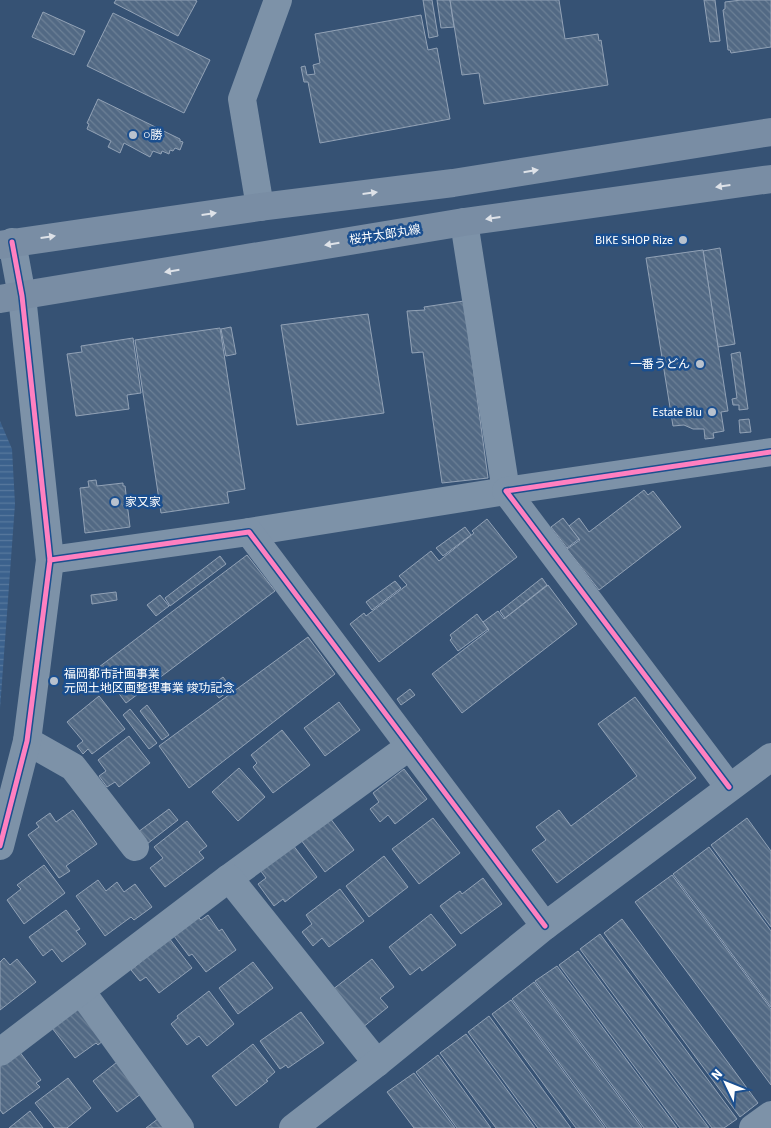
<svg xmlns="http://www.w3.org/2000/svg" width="771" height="1128" font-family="'Source Sans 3','Noto Sans JP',sans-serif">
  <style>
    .water { fill: url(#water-rules) }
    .building { fill: url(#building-back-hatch); stroke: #92a2b6 }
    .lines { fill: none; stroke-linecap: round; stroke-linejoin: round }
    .minor { stroke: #7d92a8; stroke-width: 28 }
    .secondary { stroke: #798da4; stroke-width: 28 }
    .cycleway-casing { stroke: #1b4f8f; stroke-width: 8 }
    .cycleway { stroke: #ff80c0; stroke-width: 5 }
    .oneway { fill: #dee2e8 }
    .poi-dot { fill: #b9c2ce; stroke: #1b4f8f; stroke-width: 2 }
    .labels { text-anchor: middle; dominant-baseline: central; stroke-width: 5; stroke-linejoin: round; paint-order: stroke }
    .poi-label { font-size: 12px; fill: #fff; stroke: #1b4f8f; text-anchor: start }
    .street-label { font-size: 12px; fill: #fff; stroke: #1b4f8f }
  </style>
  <defs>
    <pattern id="water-rules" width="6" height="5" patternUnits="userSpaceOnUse" patternTransform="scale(1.25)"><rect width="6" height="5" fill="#3b618d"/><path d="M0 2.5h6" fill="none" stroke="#58799e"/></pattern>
    <pattern id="building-back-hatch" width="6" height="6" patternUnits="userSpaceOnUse" patternTransform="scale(1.25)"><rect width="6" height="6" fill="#526984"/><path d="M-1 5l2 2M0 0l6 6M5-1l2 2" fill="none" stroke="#6c8096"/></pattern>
  </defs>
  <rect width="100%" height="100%" fill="#365274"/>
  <path class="water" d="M0,421L12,449L15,504L0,709Z"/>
  <g class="building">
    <path d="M116,0H195L197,1L178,36L114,3Z"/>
    <path d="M423,0H432L438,36L429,38Z"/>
    <path d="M437,0H450L454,27L441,28Z"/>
    <path d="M450,0H559L565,39L598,34L599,41L601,40L608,85L484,104L479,73L462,75Z"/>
    <path d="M704,0H715L720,41L710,42Z"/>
    <path d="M741,0H771V47L731,53L730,50H728L723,10L725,9V2Z"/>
    <path d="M43,12L85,31L74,55L32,37Z"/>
    <path d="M113,13L210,60L184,113L87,66Z"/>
    <path d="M421,15L428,50L437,48L450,119L320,143L308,82H304L301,67L305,66L307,75L315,74L313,65L320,63L315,34Z"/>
    <path d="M98,99L180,139V141L183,142L180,150L175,148L173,151L170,150L169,154L162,151L161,154L153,151L150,157L124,143L120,153L108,147L111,141L87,129L89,124L87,123Z"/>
    <path d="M720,248L735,344L718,347L703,251Z"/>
    <path d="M703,250L728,411L721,412L724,431L713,433L714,438L705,439L704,429H693L684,425L673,426L646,258Z"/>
    <path d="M464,301L488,478L442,483L423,352L412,353L407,311L425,310L424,307Z"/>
    <path d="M368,314L384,413L297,425L281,325Z"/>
    <path d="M231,327L236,354L226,356L221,329Z"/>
    <path d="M220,328L245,489L227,492L229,503L161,513L135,340Z"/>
    <path d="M133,338L141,393L127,395L129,409L76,416L67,354L82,352L81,346Z"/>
    <path d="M740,352L748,409L739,410V405H733L732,399L737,398L731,354Z"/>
    <path d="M749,419L751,432L740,433L739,420Z"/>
    <path d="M96,480L97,486L123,483V486H125L130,527L85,533L80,488L89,487L88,481Z"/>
    <path d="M644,490L648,495L653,491L681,527L599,590L567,549L580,540L569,526L579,518L589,532Z"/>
    <path d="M563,518L579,539L567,548L551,527Z"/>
    <path d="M487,519L517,557L379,662L350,624L364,613L366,616L407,585L399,576L431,551L439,561L474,533L472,531Z"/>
    <path d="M465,527L471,535L443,556L436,548Z"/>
    <path d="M247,555L275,591L126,703L99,667Z"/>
    <path d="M220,556L226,564L170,606L165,598Z"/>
    <path d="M542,578L547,585L505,618L500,611Z"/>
    <path d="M395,581L401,588L372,610L366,602Z"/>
    <path d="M548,585L577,624L462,713L432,674L489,630L483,622L498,611L504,619Z"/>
    <path d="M116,592L117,600L92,604L91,595Z"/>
    <path d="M160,595L169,606L156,616L147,605Z"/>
    <path d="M477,614L488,629L458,651L450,640L452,638L450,635Z"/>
    <path d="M308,637L335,674L189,788L159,746Z"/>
    <path d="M223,677L232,689L219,698L210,687Z"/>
    <path d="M89,678L96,687L88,694L80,684Z"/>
    <path d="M410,689L415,695L401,705L397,699Z"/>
    <path d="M99,696L125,729L92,754L88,749L83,754L77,746L83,741L67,722Z"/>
    <path d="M635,697L696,778L557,883L532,850L546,840L536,827L559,810L571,826L637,776L598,724Z"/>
    <path d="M339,702L360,730L325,756L304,728Z"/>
    <path d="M147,705L169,735L162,740L140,711Z"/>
    <path d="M130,709L157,743L149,749L123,715Z"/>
    <path d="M282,730L310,765L273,793L253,767L257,763L251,755Z"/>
    <path d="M129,736L150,763L119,787L115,782L107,787L99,776L106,771L98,760Z"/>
    <path d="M239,768L265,797L238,821L212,792Z"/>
    <path d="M404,769L427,799L395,824L388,815L380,822L370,809L379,802L373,793Z"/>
    <path d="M169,809L178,820L147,844L138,832Z"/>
    <path d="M73,810L97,844L66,866L70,871L59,878L28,835L39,827L36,823L50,813L56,822Z"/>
    <path d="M330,818L354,850L325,872L301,840Z"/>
    <path d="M433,818L460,853L419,884L392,849Z"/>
    <path d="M747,818L771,851V927L711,845Z"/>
    <path d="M187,821L207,846L199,852L204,858L165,887L150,868L163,858L154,847Z"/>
    <path d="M293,845L317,877L285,902L283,899L274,906L258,884L266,878L260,870Z"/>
    <path d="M709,847L771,931V1007L673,874Z"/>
    <path d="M384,856L408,887L369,917L346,886Z"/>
    <path d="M44,865L65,893L24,924L7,900L21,889L17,885Z"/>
    <path d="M672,875L771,1009V1085L635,902Z"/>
    <path d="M483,878L502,904L461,934L440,906L460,891L462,894Z"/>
    <path d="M98,880L106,891L117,882L124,892L135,884L152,907L134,920L131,917L105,936L76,896Z"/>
    <path d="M340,889L364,921L329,947L322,938L313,946L302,932L312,924L306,915Z"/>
    <path d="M66,910L80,929L76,931L86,944L62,962L52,949L43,956L29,937Z"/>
    <path d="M431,914L456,945L422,971L420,967L410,975L389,947Z"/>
    <path d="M208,915L219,931L222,929L236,950L206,972L192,954L189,956L174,936L198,917L201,920Z"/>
    <path d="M622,919L758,1103L740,1117L604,933Z"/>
    <path d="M600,934L737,1119L724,1128H712L580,949Z"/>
    <path d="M169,938L192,968L159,993L146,977L140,981L131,970Z"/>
    <path d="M578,951L709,1128H680L559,965Z"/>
    <path d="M4,958L10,965L17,959L36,982L0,1010V962Z"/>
    <path d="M372,959L394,987L380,998L388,1007L362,1028L332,990Z"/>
    <path d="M253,962L273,988L238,1014L219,988Z"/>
    <path d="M557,966L677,1128H644L535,981Z"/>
    <path d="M534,982L642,1128H607L512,999Z"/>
    <path d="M209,991L234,1024L207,1046L199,1036L187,1045L171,1024L178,1018L177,1016Z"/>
    <path d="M90,999L111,1034L98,1045L96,1043L75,1058L52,1028Z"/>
    <path d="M511,1000L605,1128H576L492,1014Z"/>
    <path d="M301,1012L324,1043L288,1068L286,1065L280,1069L260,1041Z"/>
    <path d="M489,1016L571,1128H538L468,1032Z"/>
    <path d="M466,1034L535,1128H496L440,1053Z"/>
    <path d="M253,1044L275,1072L266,1080L268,1081L236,1106L212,1076Z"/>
    <path d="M19,1051L41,1080L36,1083L40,1087L3,1114L0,1110V1066Z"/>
    <path d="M126,1055L150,1087L117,1112L93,1081Z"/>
    <path d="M438,1055L491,1128H457L416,1072Z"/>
    <path d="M414,1073L455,1128H414L387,1092Z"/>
    <path d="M68,1078L91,1108L67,1128H55L35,1103Z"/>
    <path d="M30,1111L43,1128H9Z"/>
    <path d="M167,1112L179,1128H146Z"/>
  </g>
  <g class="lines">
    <g class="minor">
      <path d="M260,207L242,99L278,0"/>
      <path d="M249,532L506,491L464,222"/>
      <path d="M50,560L249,532L545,926"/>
      <path d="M27,741L73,767L135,847"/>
      <path d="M729,787L506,491L771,452"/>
      <path d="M0,846L27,741L50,560L22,296L12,242"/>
      <path d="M229,878L410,746"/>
      <path d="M81,991L180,1128"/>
      <path d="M0,1052L229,878L377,1063"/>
      <path d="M293,1128L377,1063L545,926L771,757"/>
      <path d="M753,1128L771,1115"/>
    </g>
    <g class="secondary">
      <path d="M0,245L260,207L453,183L771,132"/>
      <path d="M0,299L464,222L771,179"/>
    </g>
    <defs>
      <g id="cycleway">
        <path d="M50,560L249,532L545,926"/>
        <path d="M729,787L506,491L771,452"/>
        <path d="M0,846L27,741L50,560L22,296L12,242"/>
      </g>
    </defs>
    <use href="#cycleway" class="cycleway-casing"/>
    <use href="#cycleway" class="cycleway"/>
  </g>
  <defs><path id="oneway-solid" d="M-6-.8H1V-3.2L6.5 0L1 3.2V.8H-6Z" transform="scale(1.25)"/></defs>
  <g class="oneway">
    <use href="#oneway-solid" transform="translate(531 171) rotate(-9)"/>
    <use href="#oneway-solid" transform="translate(723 186) rotate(172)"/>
    <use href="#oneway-solid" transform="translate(370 193) rotate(-7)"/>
    <use href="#oneway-solid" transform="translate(209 214) rotate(-8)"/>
    <use href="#oneway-solid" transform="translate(493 218) rotate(172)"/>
    <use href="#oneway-solid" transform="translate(48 237) rotate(-8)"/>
    <use href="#oneway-solid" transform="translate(332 244) rotate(171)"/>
    <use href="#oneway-solid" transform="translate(172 271) rotate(171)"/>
  </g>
  <g class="poi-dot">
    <circle cx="133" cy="135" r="5"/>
    <circle cx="683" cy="240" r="5"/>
    <circle cx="700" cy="364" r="5"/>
    <circle cx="712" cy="412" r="5"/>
    <circle cx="115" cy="502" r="5"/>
    <circle cx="54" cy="681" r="5"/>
  </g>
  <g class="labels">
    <g class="poi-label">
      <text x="143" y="135">○勝</text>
      <text x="673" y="240" text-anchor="end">BIKE SHOP Rize</text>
      <text x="690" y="364" text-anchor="end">一番うどん</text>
      <text x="702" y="412" text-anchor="end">Estate Blu</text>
      <text x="125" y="502">家又家</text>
      <text x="64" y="674">福岡都市計画事業<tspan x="64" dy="14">元岡土地区画整理事業 竣功記念</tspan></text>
    </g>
    <g class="street-label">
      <text transform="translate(385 235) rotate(-9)">桜井太郎丸線</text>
    </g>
  </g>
  <g transform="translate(726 1083) rotate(313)" stroke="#1b4f8f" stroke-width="4" paint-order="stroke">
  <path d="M0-4L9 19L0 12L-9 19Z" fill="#ffffff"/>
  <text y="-8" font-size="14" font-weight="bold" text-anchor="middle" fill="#ffffff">N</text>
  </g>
</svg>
